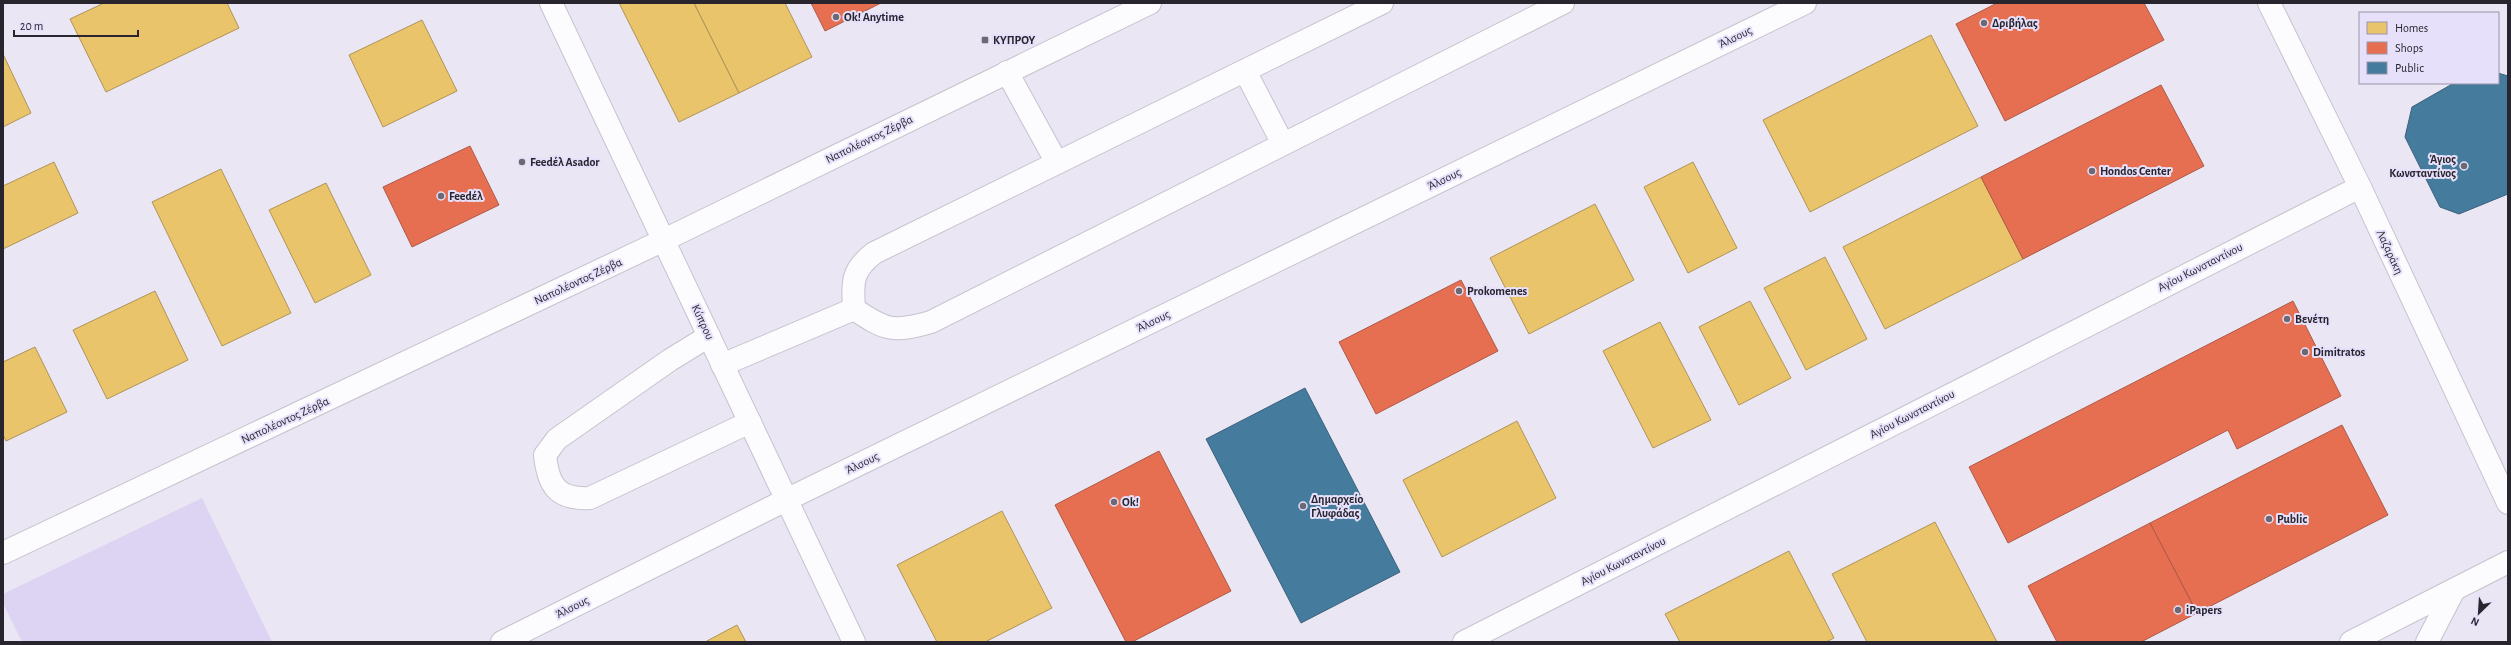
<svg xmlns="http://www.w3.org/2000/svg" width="2511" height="645" font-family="'Alegreya Sans',sans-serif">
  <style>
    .green { fill: #ddd4f3 }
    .homes { fill: #e9c46a; stroke: #af9458 }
    .shops { fill: #e76f51; stroke: #ae5947 }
    .public { fill: #457b9d; stroke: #3c617c }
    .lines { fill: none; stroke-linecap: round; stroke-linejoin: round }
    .minor-casing { stroke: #c6c3ce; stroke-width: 24 }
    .major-casing { stroke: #c6c3ce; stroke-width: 24 }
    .minor { stroke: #fcfbfd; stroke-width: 22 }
    .major { stroke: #fcfbfd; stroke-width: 22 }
    .poi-dot { fill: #6c6974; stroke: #e6e0fa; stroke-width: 1.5 }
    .labels { text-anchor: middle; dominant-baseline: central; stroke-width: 4; stroke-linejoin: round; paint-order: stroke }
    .poi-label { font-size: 12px; font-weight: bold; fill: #28252f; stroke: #e6e0fa; text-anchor: start }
    .street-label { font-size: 12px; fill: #28252f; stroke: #e6e0fa }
  </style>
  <rect width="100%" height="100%" fill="#eae6f4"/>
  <path class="green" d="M202,498L272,642H22L3,603V594Z"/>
  <g class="homes">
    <path d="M104,3H227L239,28L106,92L70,19Z"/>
    <path d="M619,3H694L739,93L679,122Z"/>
    <path d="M694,3H785L812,57L739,93Z"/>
    <path d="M422,20L457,91L383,127L349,55Z"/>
    <path d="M1931,35L1978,126L1810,212L1763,120Z"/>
    <path d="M3,54L31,113L3,127Z"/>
    <path d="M54,162L78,213L3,249V186Z"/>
    <path d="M1693,162L1737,248L1688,273L1644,187Z"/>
    <path d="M221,169L291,313L222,346L152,202Z"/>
    <path d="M1981,177L2023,259L1885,329L1843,247Z"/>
    <path d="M326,183L371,275L315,303L269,210Z"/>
    <path d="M1595,204L1634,280L1529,334L1490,258Z"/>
    <path d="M1825,257L1867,339L1806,370L1764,288Z"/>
    <path d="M155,291L188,360L107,399L73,330Z"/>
    <path d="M1750,301L1791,378L1739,405L1699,327Z"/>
    <path d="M1660,322L1711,420L1653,448L1603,351Z"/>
    <path d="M35,347L67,412L6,441L3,435V362Z"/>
    <path d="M1517,421L1556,498L1442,557L1403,480Z"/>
    <path d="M1002,511L1052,608L985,642H937L897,565Z"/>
    <path d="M1935,522L1997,642H1867L1832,574Z"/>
    <path d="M1789,551L1834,638L1826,642H1680L1665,614Z"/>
    <path d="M737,625L746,642H705Z"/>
  </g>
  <g class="shops">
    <path d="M811,3H881L825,31Z"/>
    <path d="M1997,3H2144L2164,40L2005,121L1956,24Z"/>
    <path d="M2161,85L2204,166L2023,259L1981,177Z"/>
    <path d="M470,146L499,205L412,247L383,187Z"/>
    <path d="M1461,280L1498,351L1376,414L1339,342Z"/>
    <path d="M2293,301L2341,396L2237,449L2228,430L2008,543L1969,467Z"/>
    <path d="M2342,425L2388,515L2197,613L2150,523Z"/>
    <path d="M1159,451L1231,591L1132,642H1126L1055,505Z"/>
    <path d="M2150,523L2197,613L2141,642H2057L2028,586Z"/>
  </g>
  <g class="public">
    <path d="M2498,73L2508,76V194L2459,214L2440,207L2405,137L2412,107L2454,83H2498Z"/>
    <path d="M1305,388L1400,572L1301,623L1206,439Z"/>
  </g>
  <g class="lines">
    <defs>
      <g id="minor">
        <path d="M551,3L854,642"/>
        <path d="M2269,3L2360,187L2508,503"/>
        <path d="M1245,71L1283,144"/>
        <path d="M1007,72L1057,163"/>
        <path d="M854,309C885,330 893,333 931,322L1563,3"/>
        <path d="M854,309C852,282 852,270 874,253L1382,3"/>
        <path d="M709,336L670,360L557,439L545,455C548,485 557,500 590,498L750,422"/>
        <path d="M722,365L854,309"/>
        <path d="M502,642L786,500L1805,3"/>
        <path d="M1464,642L2360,187"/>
        <path d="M2351,642L2508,562"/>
        <path d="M2427,642L2454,590"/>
      </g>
      <path id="major" d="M3,553L664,240L1150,3"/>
    </defs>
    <use href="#minor" class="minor-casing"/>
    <use href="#major" class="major-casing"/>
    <use href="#minor" class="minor"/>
    <use href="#major" class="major"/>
  </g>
  <g class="poi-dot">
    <circle cx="836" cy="17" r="4"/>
    <circle cx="1984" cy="23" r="4"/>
    <rect x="981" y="36" width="8" height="8" rx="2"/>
    <circle cx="522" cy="162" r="4"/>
    <circle cx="2464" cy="166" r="4"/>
    <circle cx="2092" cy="171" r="4"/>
    <circle cx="441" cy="196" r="4"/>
    <circle cx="1459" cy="291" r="4"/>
    <circle cx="2287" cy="319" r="4"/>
    <circle cx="2305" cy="352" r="4"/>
    <circle cx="1114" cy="502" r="4"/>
    <circle cx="1303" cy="506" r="4"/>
    <circle cx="2269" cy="519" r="4"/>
    <circle cx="2178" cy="610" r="4"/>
  </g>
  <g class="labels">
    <g class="poi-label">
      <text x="844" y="17">Ok! Anytime</text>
      <text x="1992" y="23">Δριβήλας</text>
      <text x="993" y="40">ΚΥΠΡΟΥ</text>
      <text x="2456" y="159" text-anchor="end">Άγιος<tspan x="2456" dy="14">Κωνσταντίνος</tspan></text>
      <text x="530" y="162">Feedέλ Asador</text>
      <text x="2100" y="171">Hondos Center</text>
      <text x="449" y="196">Feedέλ</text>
      <text x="1467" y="291">Prokomenes</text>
      <text x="2295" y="319">Βενέτη</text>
      <text x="2313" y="352">Dimitratos</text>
      <text x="1311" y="499">Δημαρχείο<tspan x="1311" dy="14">Γλυφάδας</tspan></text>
      <text x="1122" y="502">Ok!</text>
      <text x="2277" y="519">Public</text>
      <text x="2186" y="610">iPapers</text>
    </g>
    <g class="street-label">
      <text transform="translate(1735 37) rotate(-26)">Άλσους</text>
      <text transform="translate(869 139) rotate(-26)">Ναπολέοντος Ζέρβα</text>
      <text transform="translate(1444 179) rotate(-26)">Άλσους</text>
      <text transform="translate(2390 252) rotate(65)">Λαζαράκη</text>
      <text transform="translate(2200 267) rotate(-27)">Αγίου Κωνσταντίνου</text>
      <text transform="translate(578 281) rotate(-25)">Ναπολέοντος Ζέρβα</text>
      <text transform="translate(1153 321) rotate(-26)">Άλσους</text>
      <text transform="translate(703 322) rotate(65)">Κύπρου</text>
      <text transform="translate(1912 414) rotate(-27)">Αγίου Κωνσταντίνου</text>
      <text transform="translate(285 420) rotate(-25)">Ναπολέοντος Ζέρβα</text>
      <text transform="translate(862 463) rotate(-26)">Άλσους</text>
      <text transform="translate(1623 561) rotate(-27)">Αγίου Κωνσταντίνου</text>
      <text transform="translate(572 607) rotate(-27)">Άλσους</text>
    </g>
  </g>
  <rect width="2511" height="645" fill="none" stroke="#28252f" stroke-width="8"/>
  <rect x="2359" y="12" width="140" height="72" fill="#e6e0fa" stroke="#9a95a9"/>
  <rect x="2367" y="22" width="20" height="12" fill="#e9c46a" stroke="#9a95a9"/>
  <text x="2395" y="32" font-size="12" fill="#28252f">Homes</text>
  <rect x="2367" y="42" width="20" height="12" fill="#e76f51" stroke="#9a95a9"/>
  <text x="2395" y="52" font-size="12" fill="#28252f">Shops</text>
  <rect x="2367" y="62" width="20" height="12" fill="#457b9d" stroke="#9a95a9"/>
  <text x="2395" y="72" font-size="12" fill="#28252f">Public</text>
  <g transform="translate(2479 613) rotate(205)" stroke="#e6e0fa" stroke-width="3" paint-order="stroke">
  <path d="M0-3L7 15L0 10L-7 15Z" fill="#28252f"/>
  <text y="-6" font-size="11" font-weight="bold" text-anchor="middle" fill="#28252f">N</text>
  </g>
  <path d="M14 30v6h124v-6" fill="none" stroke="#28252f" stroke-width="2"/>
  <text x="20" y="30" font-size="12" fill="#28252f" stroke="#e6e0fa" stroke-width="3" paint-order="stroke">20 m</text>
</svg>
